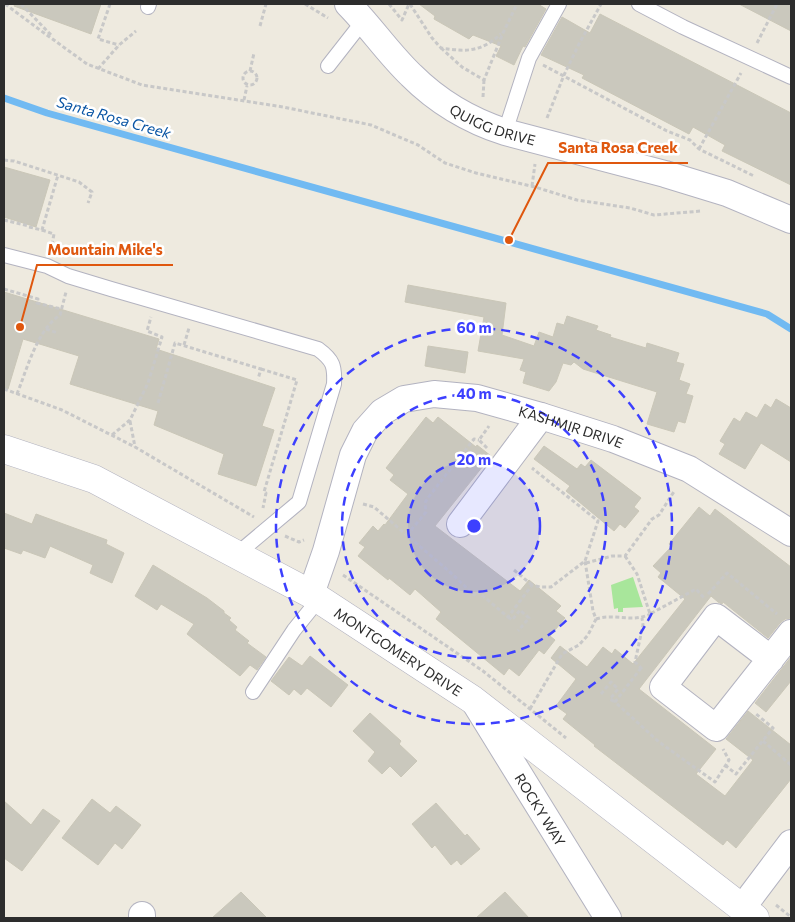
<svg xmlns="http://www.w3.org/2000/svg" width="795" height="922" font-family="Commissioner,sans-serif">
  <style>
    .green { fill: #a8e69b }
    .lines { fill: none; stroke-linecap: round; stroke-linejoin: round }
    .stream { stroke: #71baf2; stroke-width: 7 }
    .building { fill: #cac8bd; stroke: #cac7b8 }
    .service-casing { stroke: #b3b3c0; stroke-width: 16 }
    .minor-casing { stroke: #b3b3c0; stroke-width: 28 }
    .tertiary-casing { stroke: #b3b3c0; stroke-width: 29 }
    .path { stroke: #c8c8c8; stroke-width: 3; stroke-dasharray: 4 2.5; stroke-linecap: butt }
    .service { stroke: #fff; stroke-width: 14 }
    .minor { stroke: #fff; stroke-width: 26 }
    .tertiary { stroke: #fff; stroke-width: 28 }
    .ring { fill: none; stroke: #3d40fe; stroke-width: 2.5; stroke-dasharray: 9 6 }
    .labels { text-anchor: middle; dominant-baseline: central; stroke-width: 5; stroke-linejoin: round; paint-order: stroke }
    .street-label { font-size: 14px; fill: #2d2d2d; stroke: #fff }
    .water-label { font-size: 15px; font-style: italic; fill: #0a55a4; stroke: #fff }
    .centre { fill: #3d40fe; stroke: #fff; stroke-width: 2.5 }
    .ring-label { font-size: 15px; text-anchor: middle; font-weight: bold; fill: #3d40fe; stroke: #fff; stroke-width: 5; stroke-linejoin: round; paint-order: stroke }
    .leader { fill: none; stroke: #df570e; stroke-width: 2 }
    .callout-dot { fill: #df570e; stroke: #fff; stroke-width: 2 }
    .callout-label { font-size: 15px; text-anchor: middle; font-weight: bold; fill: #df570e; stroke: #fff; stroke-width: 5; stroke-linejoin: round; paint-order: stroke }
  </style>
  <rect width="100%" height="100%" fill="#eeeadf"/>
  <path class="green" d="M633,577L643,607L623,608V612H618V608L614,609L611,585Z"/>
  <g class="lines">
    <path class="stream" d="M4,98L47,113L767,314L791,329"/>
  </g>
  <g class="building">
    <path d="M15,4H101L91,34L14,6Z"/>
    <path d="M419,4H538L546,9L525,47L523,46L514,65L496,56L501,46L473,35L469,39L434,19L435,16Z"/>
    <path d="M739,4H791V31Z"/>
    <path d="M600,14L791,113V185L722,151L725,145L693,127L689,134L582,78L584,75L541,55L562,17L590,33Z"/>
    <path d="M4,167L50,180L36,227L4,217Z"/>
    <path d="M408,285L506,303L502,335L534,346L539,332L553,337L557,323L564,325L567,316L598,326L596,330L611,335L610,337L646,348L647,343L679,353L676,362L684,364L679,380L690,384L686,394L693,396L685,423L678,421L674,432L647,424L657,392L583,369L574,362L571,365L563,363L556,382L549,391L523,383L526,372L520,370L524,359L478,351L484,317L405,302Z"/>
    <path d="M4,292L159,339L156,349L275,388L262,426L274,430L256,486L218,474L224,454L154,425L158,411L70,384L79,356L23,339L8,389L4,388Z"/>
    <path d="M428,346L468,352L465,373L425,366Z"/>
    <path d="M776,399L791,408V462L761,443L745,469L719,454L725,444L720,441L734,418L740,422L746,412L757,418L765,404L771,408Z"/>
    <path d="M426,417L433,423L438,417L476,447L477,445L491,456L435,526L520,591L529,580L561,606L556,611L565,618L550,636L555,640L544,654L539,650L519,676L509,668L504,675L436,619L441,612L415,589L410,595L389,578L388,580L358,556L365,547L359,543L373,526L378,531L384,524L385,525L408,494L390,480L394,475L386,468Z"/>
    <path d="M544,446L577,469L581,464L585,467L591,460L641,498L634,507L639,511L625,528L620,524L614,531L566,491L570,486L534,459Z"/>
    <path d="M699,507L710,516L715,509L791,567V618L785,619L780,623L768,638L723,602L722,604L718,602L711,596L639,689L716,749L696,774L725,796L753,760L726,739L748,711L791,745V779L736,848L727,840L723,845L594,746L595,745L563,719L567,714L556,706L576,679L551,658L560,646L587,667L603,647L612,654L615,649L633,664L685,599L658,577L661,573L653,566L672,546L669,544Z"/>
    <path d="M4,513L32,524L36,514L107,540L106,544L124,553L112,583L90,573L93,565L50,546L45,558L23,550L21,554L4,548Z"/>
    <path d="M153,565L207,598L224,611V613L231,618L229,620L237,627L235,630L249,641L247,643L266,657L257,670L250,665L240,676L187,634L194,624L161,604L157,610L135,596Z"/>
    <path d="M310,656L348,685L331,707L307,688L301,695L294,689L289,695L271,681L289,657L302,666Z"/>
    <path d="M791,657V681L766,712L755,703Z"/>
    <path d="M370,713L401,741L399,744L417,761L401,777L390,766L382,774L368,761L375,752L353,731Z"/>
    <path d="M92,799L110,813L116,806L141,825L122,849L115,843L98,865L62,838Z"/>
    <path d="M4,801L31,825L43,809L60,821L22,871L4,858Z"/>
    <path d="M436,803L465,836L467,834L480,849L461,865L457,860L451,865L435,845L432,848L412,824Z"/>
    <path d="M241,892L267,918H212Z"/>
    <path d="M505,892L529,918H476Z"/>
  </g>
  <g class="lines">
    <defs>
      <g id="service">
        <path d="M639,4L683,27L791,77"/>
        <path d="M148,7L149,4"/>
        <path d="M328,66L364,20"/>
        <path d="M505,132L529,58L559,4"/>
        <path d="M4,255L47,266L68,276L111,289L318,349C333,360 335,366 334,384L299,502L237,554"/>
        <path d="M253,692L294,630L319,599"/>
      </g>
      <g id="minor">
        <path id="s1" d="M348,4C370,26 388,53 411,75C438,102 468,120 505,132L665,174L727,193L791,220"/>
        <path d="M460,524L541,416"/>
        <path id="s2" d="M311,594L326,551L353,455L365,431L382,412L404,399L434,394L477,398L541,416L613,439L689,469L791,533"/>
        <path d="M771,659L716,617L663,687L716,728L791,633"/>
        <path id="s3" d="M475,703L608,918"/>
        <path d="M742,908L791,843"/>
        <path d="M142,915V918"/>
      </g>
      <g id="tertiary">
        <path id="s4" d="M4,449L94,479L311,594L473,700L755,918"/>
      </g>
    </defs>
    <use href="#service" class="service-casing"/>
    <use href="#minor" class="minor-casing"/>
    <use href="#tertiary" class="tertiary-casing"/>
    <g class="path">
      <path d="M5,4L40,30L87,64L142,85L283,107L371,125L418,145L445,163L476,173L535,187L577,200L630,208L654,215L701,211"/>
      <path d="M21,4L52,36"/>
      <path d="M110,4L98,39L119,45"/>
      <path d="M305,4L328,18"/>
      <path d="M389,4L402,20L409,4"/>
      <path d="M410,4L432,38L441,48C468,52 480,52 501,34"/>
      <path d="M260,26L266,4"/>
      <path d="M757,43L777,4"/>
      <path d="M441,48L462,67L484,80L503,33L517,4"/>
      <path d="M543,65L667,131L690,140L699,149L754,176"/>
      <path d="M98,69L119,45L136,31"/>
      <circle cx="250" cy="78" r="7"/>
      <path d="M250,71L254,53"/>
      <path d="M483,97L484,80"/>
      <path d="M244,100L247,86"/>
      <path d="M547,118L564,75L579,44L601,4"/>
      <path d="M699,149L741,73"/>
      <path d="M4,160L14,161L79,182L92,192L88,203"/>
      <path d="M532,186L535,164"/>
      <path d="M4,220L29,226"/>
      <path d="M29,227L42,230L58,175"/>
      <path d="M42,230L54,234L51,250"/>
      <path d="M4,289L38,299L37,303L61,309"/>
      <path d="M46,329L58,333"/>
      <path d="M184,345L189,328"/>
      <path d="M261,369L297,380L264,492L266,493L263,508"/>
      <path d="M4,389L62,410L135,447L254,517"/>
      <path d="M17,394C27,369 37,330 60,315L66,292"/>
      <path d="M158,403L175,343L261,369L258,379"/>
      <path d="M130,421L135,447"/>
      <path d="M112,435L130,420L148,383L162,337L147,331L151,317"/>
      <path d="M487,448L479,440L489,426"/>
      <path d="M363,504L374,507L451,573L474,595L477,591L508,617L532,585L540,587H551L585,561L598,521L532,468"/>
      <path d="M407,535L426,512L425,503L427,499L474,439L479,440"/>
      <path d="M285,536L299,542L304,540"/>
      <path d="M625,556L637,574L650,614L696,589L704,598"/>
      <path d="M586,563L612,556H625L652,519L659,515L675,490"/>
      <path d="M514,570L532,585"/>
      <path d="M343,575L483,671L566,738"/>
      <path d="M708,594L727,573L777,614"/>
      <path d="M508,617L512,620L520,610L529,618L518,631"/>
      <path d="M596,619C614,613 634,623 650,614"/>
      <path d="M641,668L615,702L659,742L715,782L729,760L723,749"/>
      <path d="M642,669L635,662L643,625L642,618"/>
      <path d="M601,694L611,682L618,689L610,699L615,702"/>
      <path d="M530,709L562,654L579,645L588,635L596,619L593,611L585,561"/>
      <path d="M763,741L791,765"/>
      <path d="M725,765L736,774L773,728L756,714"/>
      <path d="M776,905L791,917"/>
    </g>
    <use href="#service" class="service"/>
    <use href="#minor" class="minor"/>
    <use href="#tertiary" class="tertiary"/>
  </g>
  <circle cx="474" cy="526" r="66" fill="#3d40fe" fill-opacity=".12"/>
  <g class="ring">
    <circle cx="474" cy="526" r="66"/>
    <circle cx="474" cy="526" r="132"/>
    <circle cx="474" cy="526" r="198"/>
  </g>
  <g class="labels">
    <g class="street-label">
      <text stroke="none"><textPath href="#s1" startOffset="192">QUIGG DRIVE</textPath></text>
      <text stroke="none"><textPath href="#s2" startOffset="395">KASHMIR DRIVE</textPath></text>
      <text stroke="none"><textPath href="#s4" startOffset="445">MONTGOMERY DRIVE</textPath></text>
      <text stroke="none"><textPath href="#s3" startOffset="125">ROCKY WAY</textPath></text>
    </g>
    <g class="water-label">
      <text transform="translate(114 117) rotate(16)">Santa Rosa Creek</text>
    </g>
  </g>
  <circle cx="474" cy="526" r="8" class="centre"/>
  <g class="ring-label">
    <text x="474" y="333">60 m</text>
    <text x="474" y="399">40 m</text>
    <text x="474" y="465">20 m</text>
  </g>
  <path class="leader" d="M509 240L548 163H688M20 327L37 265H173"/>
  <g class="callout-dot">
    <circle cx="509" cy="240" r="5"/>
    <circle cx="20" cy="327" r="5"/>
  </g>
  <g class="callout-label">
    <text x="618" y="153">Santa Rosa Creek</text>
    <text x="105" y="255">Mountain Mike's</text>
  </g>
  <rect width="795" height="922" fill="none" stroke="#2d2d2d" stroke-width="10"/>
</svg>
